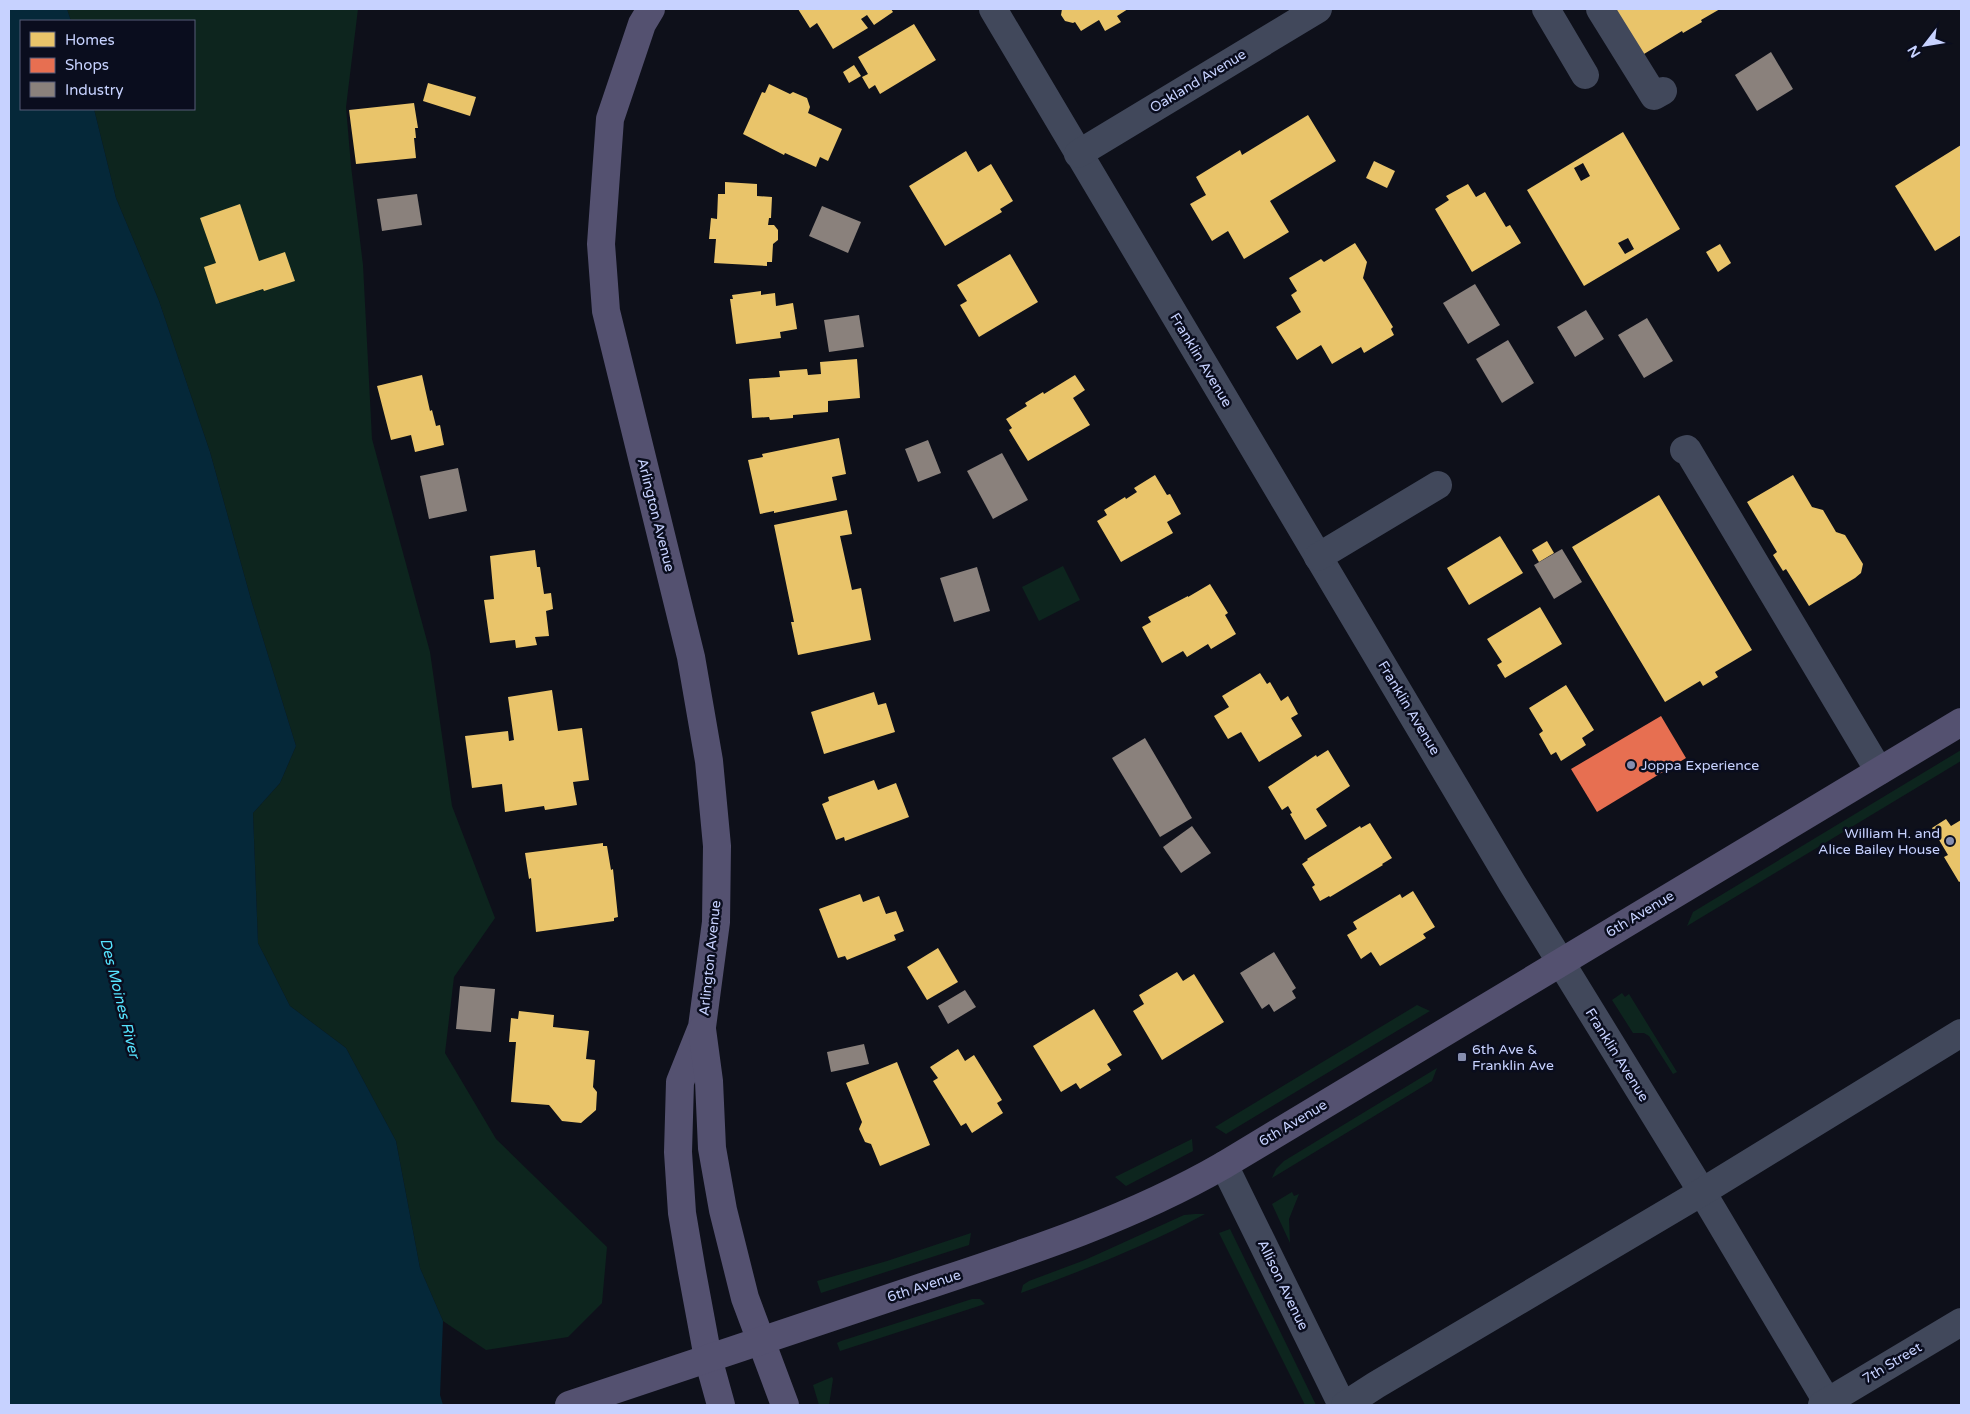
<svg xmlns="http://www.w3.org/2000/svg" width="1970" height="1414" font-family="'Varela Round',sans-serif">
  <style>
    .green { fill: #0d251e }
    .water { fill: #052839 }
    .homes { fill: #e9c46a; fill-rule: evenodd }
    .shops { fill: #e76f51 }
    .industry { fill: #8a817c }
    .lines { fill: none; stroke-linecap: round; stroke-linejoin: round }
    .minor { stroke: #41485b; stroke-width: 28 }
    .major { stroke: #545170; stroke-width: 28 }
    .poi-dot { fill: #868eaf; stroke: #0a0d1e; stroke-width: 2 }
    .labels { text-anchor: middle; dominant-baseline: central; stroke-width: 5; stroke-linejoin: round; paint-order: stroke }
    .street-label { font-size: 14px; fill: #c7d2ff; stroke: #0a0d1e }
    .poi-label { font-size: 14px; fill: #c7d2ff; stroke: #0a0d1e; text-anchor: start }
    .water-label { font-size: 15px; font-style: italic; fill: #55e4ff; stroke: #0a0d1e }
  </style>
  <rect width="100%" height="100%" fill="#0e101a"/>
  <g class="green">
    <path d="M67,9H358L346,107L351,166L363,265L372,439L430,652L452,806L495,918L454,977L445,1053L496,1139L607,1247L602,1303L568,1337L486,1350L443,1321L420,1268L396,1141L346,1048L290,1006L258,943L253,813L280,783L296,746L252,603L210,452L159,301L116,198L94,109H194V21H71Z"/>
    <path d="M1063,566L1080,600L1039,621L1022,587Z"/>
    <path d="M1961,750V761L1687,926L1693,912Z"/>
    <path d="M1622,993L1625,997L1629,994L1677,1072L1673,1074L1649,1036L1644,1033H1633L1612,1000Z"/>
    <path d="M1417,1005L1430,1011L1226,1134L1215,1127Z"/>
    <path d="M1437,1068L1432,1081L1272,1178L1276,1169L1284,1161Z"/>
    <path d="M1192,1139L1193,1151L1126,1186L1115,1177Z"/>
    <path d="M1292,1192L1294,1196L1299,1194L1289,1219L1290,1243L1272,1204Z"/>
    <path d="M1195,1214H1205C1146,1246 1084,1270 1021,1293L1023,1285L1029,1281L1085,1260L1184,1215Z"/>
    <path d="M1230,1229L1316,1405H1305L1219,1233Z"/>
    <path d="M971,1233L969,1245L821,1293L817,1281L887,1261Z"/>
    <path d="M972,1299H980L985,1304L840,1351L837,1343L841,1341Z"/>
    <path d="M832,1377L833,1379L829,1405H819L813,1385Z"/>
  </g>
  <path class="water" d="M9,9H67L71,21H21V109H94L116,198L159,301L210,452L252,603L296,746L280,783L253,813L258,943L290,1006L346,1048L396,1141L420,1268L443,1321L440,1395L443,1405H9Z"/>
  <g class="homes">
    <path d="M798,9H891L893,12L874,25L867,15L861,19L868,28L833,49L817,23L810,28Z"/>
    <path d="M1062,9H1128L1117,16L1121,22L1105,31L1099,20L1081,31L1075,22L1073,23L1065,21L1061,15Z"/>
    <path d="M1610,9H1720L1701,20L1702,22L1683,33L1682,31L1639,57Z"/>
    <path d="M914,24L936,60L880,94L875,85L869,89L862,77L868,74L858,57Z"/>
    <path d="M854,65L861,76L849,83L843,72Z"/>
    <path d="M428,83L476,97L470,116L423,101Z"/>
    <path d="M769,84L790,94L793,92L807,98L810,107L808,113L842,129L828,161L820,157L816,167L785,153L784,155L743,134L762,92L765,93Z"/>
    <path d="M414,103L418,128H415L416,138H414L416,158L356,164L349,110Z"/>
    <path d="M1308,115L1336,161L1270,201L1289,232L1244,259L1228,231L1212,241L1190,204L1206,195L1196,177L1240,150L1242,155Z"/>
    <path d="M1623,132L1680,229L1584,286L1527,190ZM1583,163L1590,176L1581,181L1574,168ZM1628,238L1634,249L1625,254L1618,243Z"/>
    <path d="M1961,145V235L1935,251L1895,186Z"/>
    <path d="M966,151L978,172L991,164L1013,201L1000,209L1002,212L945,246L909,186Z"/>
    <path d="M1374,161L1395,171L1387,188L1366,178Z"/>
    <path d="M725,182L757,184V196L772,197L771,218H769L768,225H774L778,230V240L773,244L772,262H767V266L714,263L716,239H709L711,218L717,219L718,194H725Z"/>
    <path d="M1468,184L1476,197L1485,192L1506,227L1510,225L1521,243L1472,272L1435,209L1449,200L1446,196Z"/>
    <path d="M240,204L259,261L285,252L295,281L264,291L263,289L216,304L204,267L216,263L200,218Z"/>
    <path d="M1355,243L1367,262L1363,278L1393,327L1391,329L1394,335L1364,353L1361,347L1332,364L1321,345L1297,360L1276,327L1301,312L1291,295L1297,291L1289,278L1321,259L1324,262Z"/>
    <path d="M1720,244L1731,263L1718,272L1706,252Z"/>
    <path d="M1010,254L1038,302L979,337L960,305L967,301L957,285Z"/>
    <path d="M761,291V295L775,293L776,306L793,303L797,329L780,332L781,338L736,344L730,299H733L732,295Z"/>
    <path d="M857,359L860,398L828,401V412L793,415V418L770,420L769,417L752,418L749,379L780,377L779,371L807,369L808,375L821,374L820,362Z"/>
    <path d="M422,375L430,411L432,410L436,426L440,425L444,445L415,452L411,435L391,440L377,386Z"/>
    <path d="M1075,375L1085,390L1073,398L1090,425L1028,461L1009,430L1012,428L1006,419L1027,406L1025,403L1043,392L1044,394Z"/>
    <path d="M839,438L846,474L832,477L837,500L774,513V511L760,514L748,460L763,457L762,454Z"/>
    <path d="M1155,475L1167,495L1170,494L1181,514L1167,522L1173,533L1121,562L1097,521L1107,515L1104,510L1125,497L1126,499L1137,492L1134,488Z"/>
    <path d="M1793,475L1812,507L1823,510L1836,532L1845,535L1863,564L1861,573L1855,578L1809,606L1786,569L1783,571L1773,555L1777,552L1747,502Z"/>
    <path d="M1659,495L1752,650L1715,672L1718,677L1703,686L1700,681L1665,702L1572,547Z"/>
    <path d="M847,510L852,534L840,536L852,590L861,588L871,640L798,655L791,622H794L774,525Z"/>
    <path d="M1500,536L1523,573L1469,605L1447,568Z"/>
    <path d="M1547,541L1554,553L1539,562L1532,550Z"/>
    <path d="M535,550L537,567H540L544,594L551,593L553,609L546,611L549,636L535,637L537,645L516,648L515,640L490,643L484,600L494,599L490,556Z"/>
    <path d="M1210,584L1228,613L1225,615L1236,634L1211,649L1208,644L1187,657L1183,651L1162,663L1142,627L1151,622L1148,617L1188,596V597Z"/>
    <path d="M1540,607L1562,644L1505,678L1497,665L1502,662L1487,639Z"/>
    <path d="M1260,673L1267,684L1270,682L1281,701L1288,696L1298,714L1291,718L1302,736L1259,762L1241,732L1228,739L1214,716L1229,707L1222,696Z"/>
    <path d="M1566,685L1594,730L1582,738L1586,745L1561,761L1556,752L1551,755L1539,734L1543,731L1529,708Z"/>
    <path d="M552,690L558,731L582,728L589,780L573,782L577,805L545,810L544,806L505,812L502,784L472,788L465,736L508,731L509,741L514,740L508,697Z"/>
    <path d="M874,692L878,705L886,703L895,732L824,754L811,712Z"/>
    <path d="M1328,750L1350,786L1316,809L1327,826L1305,840L1290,814L1292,813L1288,806L1282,810L1268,787L1316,755L1317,757Z"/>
    <path d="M874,780L878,790L896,783L909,817L845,841L844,837L836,840L822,804L829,801L828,797Z"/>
    <path d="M1946,819L1951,826L1961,820V881L1959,882L1944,857L1948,855L1932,828Z"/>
    <path d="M1370,823L1392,858L1382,864L1383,865L1330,897L1329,896L1320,901L1312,887L1315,885L1302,864L1308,860L1307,859L1360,826L1361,828Z"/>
    <path d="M603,843V846H607L611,870L613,869L618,917L614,918V921L536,932L531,878L529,879L525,853Z"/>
    <path d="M1413,891L1435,927L1423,934L1426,938L1380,966L1371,952L1361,959L1347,935L1357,929L1353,922L1400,894L1402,898Z"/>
    <path d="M860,894L863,902L879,896L886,914L896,911L904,931L894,935L896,940L847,960L845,956L838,958L819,909Z"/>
    <path d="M938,948L958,982L927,1000L907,967Z"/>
    <path d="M1177,972L1183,981L1194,974L1224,1022L1162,1060L1133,1011L1144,1004L1139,995Z"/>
    <path d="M1094,1009L1122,1055L1107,1064L1111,1070L1080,1089L1076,1083L1061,1092L1033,1046Z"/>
    <path d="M519,1011L554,1015L553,1027L589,1031L586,1059L595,1060L593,1087L597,1092L596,1110L581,1123L562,1121L549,1105L511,1102L516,1042H509L511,1018L518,1019Z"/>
    <path d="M958,1049L965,1061L974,1055L1002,1100L997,1103L1003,1113L972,1133L966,1123L961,1126L933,1081L938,1078L930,1067Z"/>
    <path d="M897,1062L930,1145L880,1166L871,1144L865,1142L859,1129L862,1122L846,1083Z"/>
  </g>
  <path class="shops" d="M1661,716L1686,758L1597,812L1571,769Z"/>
  <g class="industry">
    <path d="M1771,52L1793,89L1757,111L1735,75Z"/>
    <path d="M417,194L422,225L382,231L377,199Z"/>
    <path d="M822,206L861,222L848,253L809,236Z"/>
    <path d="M1475,284L1500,325L1468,344L1443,303Z"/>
    <path d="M1586,310L1604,339L1575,357L1557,327Z"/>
    <path d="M859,315L864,347L829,352L824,320Z"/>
    <path d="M1647,318L1673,361L1644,378L1618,335Z"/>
    <path d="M1508,340L1534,383L1502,403L1476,359Z"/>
    <path d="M928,440L941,473L918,482L905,449Z"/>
    <path d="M1002,453L1028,500L993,519L967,471Z"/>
    <path d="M458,468L467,511L429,519L420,476Z"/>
    <path d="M1562,549L1582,582L1554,599L1534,565Z"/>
    <path d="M977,567L990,611L954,622L940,578Z"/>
    <path d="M1145,738L1192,818L1160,837L1112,758Z"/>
    <path d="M1192,826L1211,853L1181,873L1163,847Z"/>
    <path d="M1274,952L1296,988L1292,991L1296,998L1274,1012L1269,1004L1262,1009L1240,973Z"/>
    <path d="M460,986L495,989L491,1032L456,1029Z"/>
    <path d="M965,990L976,1007L948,1024L938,1006Z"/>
    <path d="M864,1044L869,1064L831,1072L827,1052Z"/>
  </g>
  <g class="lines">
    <g class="minor">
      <path d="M993,9L1512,883L1702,1192L1829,1405"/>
      <path d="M1546,9L1585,75"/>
      <path d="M1600,9L1654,96L1663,91"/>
      <path d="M1078,154L1318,9"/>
      <path d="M1684,450L1687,449L1879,771"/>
      <path d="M1318,557L1438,485"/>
      <path d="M1224,1165L1342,1405"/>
      <path d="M1345,1405L1376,1385L1702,1192L1961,1033"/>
      <path d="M1822,1405L1961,1322"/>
    </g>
    <g class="major">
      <path d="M651,9L642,24L610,119L601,244L606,311L691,657L709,761L717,846L716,922L702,1027L680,1082L678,1152L682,1213L692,1272L708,1358L721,1405"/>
      <path d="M702,1029L709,1081L712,1148L723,1210L745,1298L785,1405"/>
      <path d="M569,1405C684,1367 798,1328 913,1290C1019,1255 1127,1221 1224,1165L1961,722"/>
    </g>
  </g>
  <g class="poi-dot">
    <circle cx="1631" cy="765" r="5"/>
    <circle cx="1950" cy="841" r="5"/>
    <rect x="1457" y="1052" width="10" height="10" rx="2.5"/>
  </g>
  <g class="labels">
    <g class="street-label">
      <text transform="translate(1198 81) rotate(-31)">Oakland Avenue</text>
      <text transform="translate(1201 360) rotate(59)">Franklin Avenue</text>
      <text transform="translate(656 515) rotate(76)">Arlington Avenue</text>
      <text transform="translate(1409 708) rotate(59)">Franklin Avenue</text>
      <text transform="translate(1640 914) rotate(-31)">6th Avenue</text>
      <text transform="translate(710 958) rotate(-84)">Arlington Avenue</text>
      <text transform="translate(1617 1055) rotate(58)">Franklin Avenue</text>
      <text transform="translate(1293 1123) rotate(-31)">6th Avenue</text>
      <text transform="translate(1283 1285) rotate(64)">Allison Avenue</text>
      <text transform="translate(924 1286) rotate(-18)">6th Avenue</text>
      <text transform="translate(1892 1363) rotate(-31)">7th Street</text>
    </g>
    <g class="poi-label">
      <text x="1641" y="765">Joppa Experience</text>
      <text x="1940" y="833" text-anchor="end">William H. and<tspan x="1940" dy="16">Alice Bailey House</tspan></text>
      <text x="1472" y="1049">6th Ave &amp;<tspan x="1472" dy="16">Franklin Ave</tspan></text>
    </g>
    <g class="water-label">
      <text transform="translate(120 998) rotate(76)">Des Moines River</text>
    </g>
  </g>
  <rect width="1970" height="1414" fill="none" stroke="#c7d2ff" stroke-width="20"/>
  <rect x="20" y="20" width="175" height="90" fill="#0a0d1e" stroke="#565c78"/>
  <rect x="30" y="32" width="25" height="15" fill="#e9c46a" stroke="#565c78"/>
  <text x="65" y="45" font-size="15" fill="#c7d2ff">Homes</text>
  <rect x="30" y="58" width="25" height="15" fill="#e76f51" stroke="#565c78"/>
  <text x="65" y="70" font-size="15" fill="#c7d2ff">Shops</text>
  <rect x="30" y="82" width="25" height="15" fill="#8a817c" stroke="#565c78"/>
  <text x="65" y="95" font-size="15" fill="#c7d2ff">Industry</text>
  <g transform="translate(1925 45) rotate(239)" stroke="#0a0d1e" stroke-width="4" paint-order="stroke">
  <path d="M0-4L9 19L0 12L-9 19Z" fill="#c7d2ff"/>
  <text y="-8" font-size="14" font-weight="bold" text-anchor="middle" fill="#c7d2ff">N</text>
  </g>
</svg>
